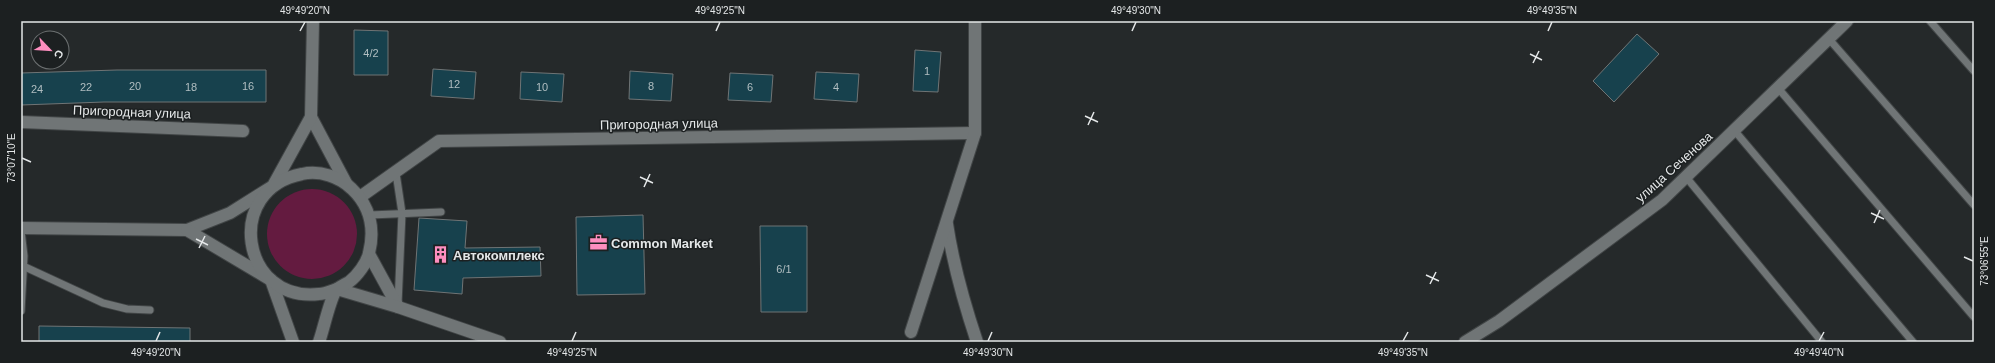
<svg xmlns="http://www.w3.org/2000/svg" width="1995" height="363" font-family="Arial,sans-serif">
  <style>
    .green { fill: #641b40 }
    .building { fill: #17414d; stroke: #6f7475 }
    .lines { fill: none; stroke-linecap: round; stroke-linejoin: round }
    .lane-casing { stroke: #414546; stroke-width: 9 }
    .street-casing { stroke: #414546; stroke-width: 14 }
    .secondary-casing { stroke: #414546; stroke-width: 14 }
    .lane { stroke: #707576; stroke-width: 7 }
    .street { stroke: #707576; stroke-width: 12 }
    .secondary { stroke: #707576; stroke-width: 12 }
    .ticks { fill: none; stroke: #e4e7e8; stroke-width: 1.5 }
    .labels { text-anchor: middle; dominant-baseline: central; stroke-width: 3; stroke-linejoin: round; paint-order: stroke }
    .number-label { font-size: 11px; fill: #b1bec1 }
    .street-label { font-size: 13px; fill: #e4e7e8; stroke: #1c2021 }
    .poi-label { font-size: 13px; font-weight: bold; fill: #e4e7e8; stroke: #1c2021; text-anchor: start }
    .neatline { fill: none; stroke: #e4e7e8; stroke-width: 1.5 }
    .ticks-label { font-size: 10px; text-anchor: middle; fill: #e4e7e8 }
  </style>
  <rect width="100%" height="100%" fill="#25292a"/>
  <circle class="green" cx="312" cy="234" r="45"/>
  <g class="building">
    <path d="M354,30L388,31V75H354Z"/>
    <path d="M1637,34L1659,54L1614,102L1593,81Z"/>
    <path d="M915,50L941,52L938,92L913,91Z"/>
    <path d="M433,69L476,72L474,99L431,96Z"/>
    <path d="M117,70H266V102H104L21,105V73Z"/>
    <path d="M630,71L673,74L671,101L629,99Z"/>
    <path d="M521,72L564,74L562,102L520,99Z"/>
    <path d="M816,72L859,74L857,102L814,99Z"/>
    <path d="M730,73L773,75L771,102L728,100Z"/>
    <path d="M643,215L645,294L577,295L576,217Z"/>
    <path d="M419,218L467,221L465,248L540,247L541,276L463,278L462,294L414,290Z"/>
    <path d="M760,226H807V312H761Z"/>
    <path d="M39,326L190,328V342H39Z"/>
  </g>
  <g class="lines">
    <defs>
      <g id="lane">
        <path d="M1930,21L1974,71"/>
        <path d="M1829,39L1974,205"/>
        <path d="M1778,88L1974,317"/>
        <path d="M1734,130L1913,342"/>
        <path d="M396,173L402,213L398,304"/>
        <path d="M1686,177L1822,342"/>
        <path d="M370,215L441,212"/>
        <path d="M21,231L24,256L21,311"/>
        <path d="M23,266L103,303L127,309L150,310"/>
      </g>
      <g id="street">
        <path d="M21,122L243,131"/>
        <path d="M360,197L439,141L975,133"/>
        <path d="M947,224C953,264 964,303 977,342"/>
        <path d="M911,332L975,133V21"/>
      </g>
      <g id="secondary">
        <path d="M311,117L346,183"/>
        <path d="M21,228L187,230L230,213L273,186L311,117L313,21"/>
        <path d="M187,230L271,280L293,342"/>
        <path d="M369,254L398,307"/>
        <path d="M337,289L398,307L500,342"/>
        <path d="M319,342C324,328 329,302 336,290C339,287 345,284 349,282C357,276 367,263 369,253C375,229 370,206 352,189C340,177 320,170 302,174C223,189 241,303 319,294C325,294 331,291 337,289"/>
        <path d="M1465,342L1499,321L1662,200L1847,21"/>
      </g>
    </defs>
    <use href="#lane" class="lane-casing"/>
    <use href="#street" class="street-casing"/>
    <use href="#secondary" class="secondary-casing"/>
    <use href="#lane" class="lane"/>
    <use href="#street" class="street"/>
    <use href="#secondary" class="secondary"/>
  </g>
  <path class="ticks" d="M300,31L305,22M716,31L720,22M1132,31L1136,22M1548,31L1552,22M1530,54L1542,60M1533,63L1539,51M1085,116L1098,122M1088,125L1094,112M22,158L31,162M640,177L653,183M644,187L650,174M1871,213L1884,219M1874,223L1880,210M196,239L208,245M199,248L205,236M1964,257L1973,261M1426,275L1439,281M1430,284L1436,272M156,341L160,332M572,341L576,332M988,341L992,332M1403,341L1408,332M1819,341L1824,332"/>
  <defs>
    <symbol id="office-bare" viewBox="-9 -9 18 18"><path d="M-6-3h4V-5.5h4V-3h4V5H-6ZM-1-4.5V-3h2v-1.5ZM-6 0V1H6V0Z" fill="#fd8ebf" stroke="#1c2021" stroke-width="2.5" paint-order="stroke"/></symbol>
    <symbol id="building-bare" viewBox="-9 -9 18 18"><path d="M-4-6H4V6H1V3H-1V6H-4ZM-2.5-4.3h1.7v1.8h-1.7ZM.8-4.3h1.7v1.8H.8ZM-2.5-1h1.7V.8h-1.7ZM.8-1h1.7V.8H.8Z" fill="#fd8ebf" stroke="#1c2021" stroke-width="2.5" paint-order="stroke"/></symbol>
  </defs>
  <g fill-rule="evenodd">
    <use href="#office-bare" x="586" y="230" width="25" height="25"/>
    <use href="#building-bare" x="428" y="242" width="25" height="25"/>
  </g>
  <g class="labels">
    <g class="number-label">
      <text x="371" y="53">4/2</text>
      <text x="927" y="71">1</text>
      <text x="454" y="84">12</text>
      <text x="135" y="86">20</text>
      <text x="248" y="86">16</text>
      <text x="651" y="86">8</text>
      <text x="86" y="87">22</text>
      <text x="191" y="87">18</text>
      <text x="542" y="87">10</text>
      <text x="750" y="87">6</text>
      <text x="836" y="87">4</text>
      <text x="37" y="89">24</text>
      <text x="784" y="269">6/1</text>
    </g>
    <g class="street-label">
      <text transform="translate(132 112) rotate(2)">Пригородная улица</text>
      <text transform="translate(659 124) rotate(-1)">Пригородная улица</text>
      <text transform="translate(1674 167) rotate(-42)">улица Сеченова</text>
    </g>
    <g class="poi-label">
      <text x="611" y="243">Common Market</text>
      <text x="453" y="255">Автокомплекс</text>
    </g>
  </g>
  <rect width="1995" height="363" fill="none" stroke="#1c2021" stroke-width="44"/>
  <g transform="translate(50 50) rotate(115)"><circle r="19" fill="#1c2021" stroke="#6c7071"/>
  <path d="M0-3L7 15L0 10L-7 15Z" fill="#fd8ebf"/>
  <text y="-6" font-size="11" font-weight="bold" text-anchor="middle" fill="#e4e7e8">С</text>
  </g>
  <rect x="22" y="22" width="1951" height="319" class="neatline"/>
  <g class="ticks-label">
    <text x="305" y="14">49°49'20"N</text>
    <text x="720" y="14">49°49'25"N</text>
    <text x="1136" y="14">49°49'30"N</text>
    <text x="1552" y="14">49°49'35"N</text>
    <text transform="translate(11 158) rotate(-90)" y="4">73°07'10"E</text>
    <text transform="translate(1984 261) rotate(-90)" y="4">73°06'55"E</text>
    <text x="156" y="356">49°49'20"N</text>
    <text x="572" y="356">49°49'25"N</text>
    <text x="988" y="356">49°49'30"N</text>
    <text x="1403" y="356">49°49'35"N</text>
    <text x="1819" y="356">49°49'40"N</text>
  </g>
</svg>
